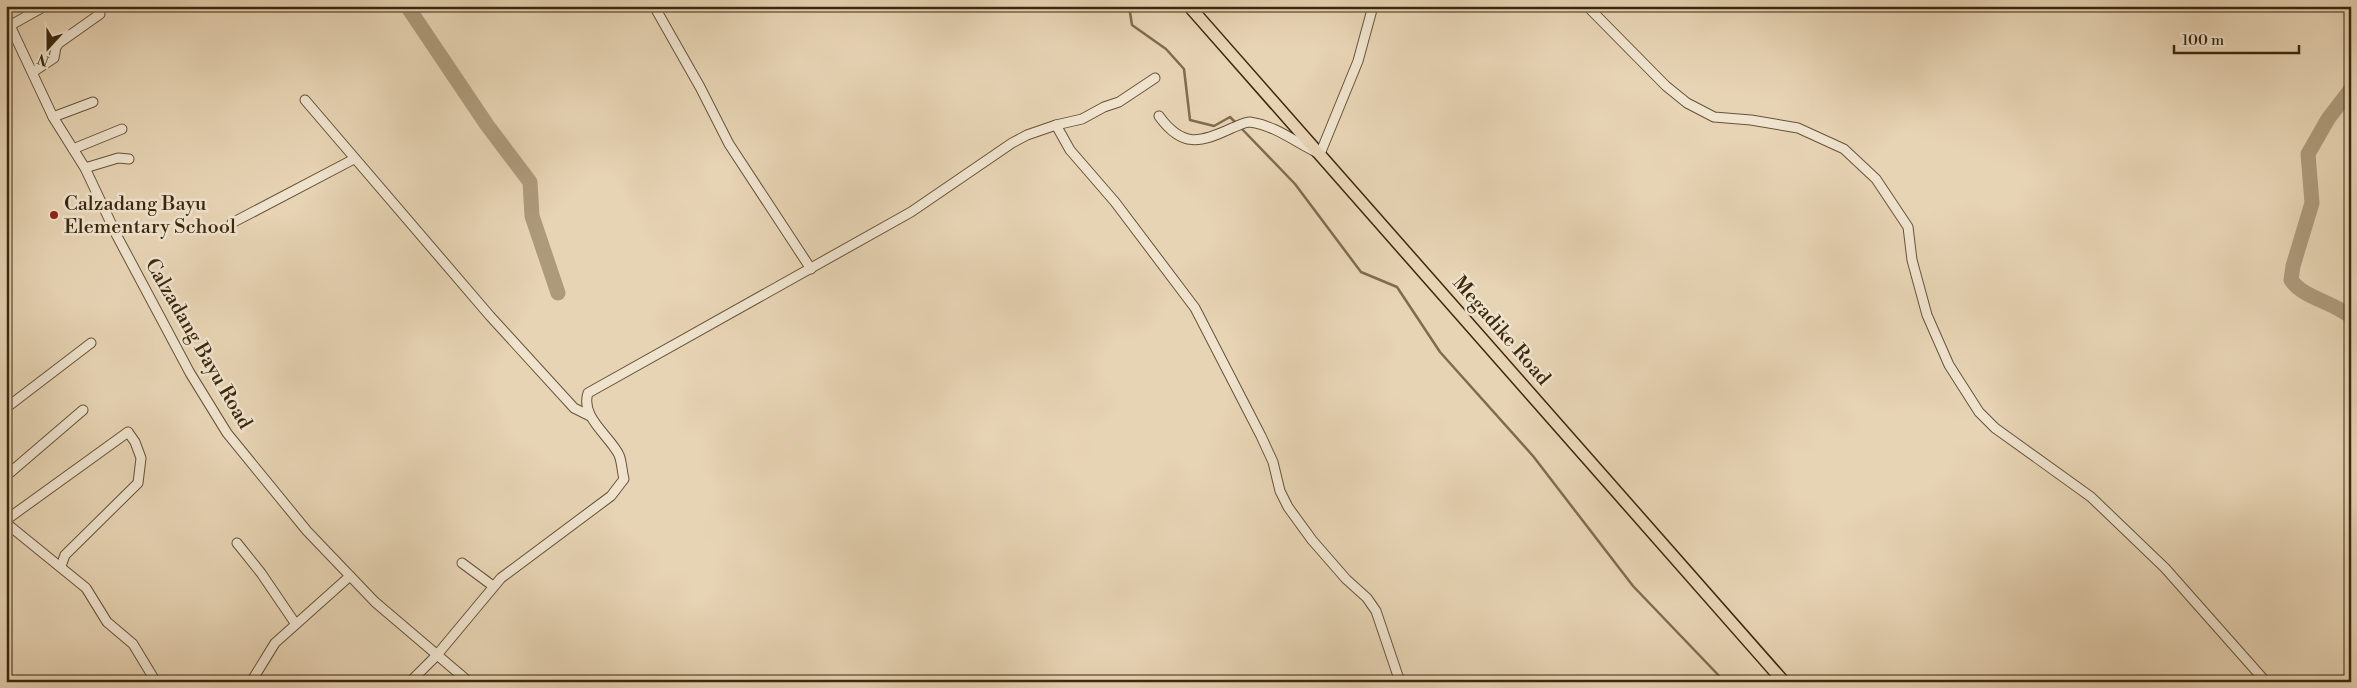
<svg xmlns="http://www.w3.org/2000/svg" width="2357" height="688" font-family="'Libre Bodoni',serif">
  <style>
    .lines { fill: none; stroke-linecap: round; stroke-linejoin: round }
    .stream { stroke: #7f6c4f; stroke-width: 2.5 }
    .river { stroke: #ad9a7b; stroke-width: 15 }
    .minor-casing { stroke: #665337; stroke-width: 11 }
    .major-casing { stroke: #3b280d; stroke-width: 14 }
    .minor { stroke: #efe3ce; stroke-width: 9 }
    .major { stroke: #e7d4b4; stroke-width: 11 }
    .poi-dot { fill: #8f2418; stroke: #efe3ce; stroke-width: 2 }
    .labels { text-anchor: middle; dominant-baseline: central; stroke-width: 5; stroke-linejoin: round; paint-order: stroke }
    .poi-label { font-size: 20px; fill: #3b280d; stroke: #efe3ce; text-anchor: start }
    .street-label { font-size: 20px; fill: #3b280d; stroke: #efe3ce }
  </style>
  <rect width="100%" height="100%" fill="#e7d4b4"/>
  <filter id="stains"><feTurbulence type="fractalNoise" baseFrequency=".004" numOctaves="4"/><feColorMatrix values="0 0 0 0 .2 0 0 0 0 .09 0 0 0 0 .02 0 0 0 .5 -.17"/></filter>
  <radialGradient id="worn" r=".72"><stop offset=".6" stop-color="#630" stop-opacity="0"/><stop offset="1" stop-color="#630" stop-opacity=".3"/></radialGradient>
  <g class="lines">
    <g class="stream">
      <path d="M1129,6L1132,25L1166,49L1184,69L1190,120L1214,126L1230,117L1237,124"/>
      <path d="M1241,128L1295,184L1361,272L1397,287L1440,352L1533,456L1633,586L1725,682"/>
    </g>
    <g class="river">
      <path d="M407,6L487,125L530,182L532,216L558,293"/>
      <path d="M2351,89L2328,119L2308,154L2312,203L2293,266L2291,280C2303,298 2334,302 2351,317"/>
    </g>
    <defs>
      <g id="minor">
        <path d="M654,6L700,87L729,144L811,269"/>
        <path d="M1587,6L1666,86L1687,103L1714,117L1751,120L1798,128L1844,149L1876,179L1908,227L1912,260L1927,315L1949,365L1979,412L1995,428L2091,497L2165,568L2266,682"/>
        <path d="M6,17L53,117L85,168L117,236L190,373L227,433L307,531L375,602L469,682"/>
        <path d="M11,25L45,6"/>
        <path d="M33,72L54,58L56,47L59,43L100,14"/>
        <path d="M305,100L490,316L574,408L590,416"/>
        <path d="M1159,116C1182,148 1200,143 1232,128C1238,126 1244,122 1250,122C1277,126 1296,143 1320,154L1358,61L1373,6"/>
        <path d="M53,117L93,102"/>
        <path d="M1056,125L1070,150L1115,202L1195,308L1261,436L1273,462L1280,491L1288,507L1312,540L1346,579L1367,598L1376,611L1400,682"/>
        <path d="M73,149L122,129"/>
        <path d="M85,168L118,158L129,159"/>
        <path d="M232,223L354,159"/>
        <path d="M6,408L91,343"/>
        <path d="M6,476L83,410"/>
        <path d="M6,520L128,432L135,442L141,458L138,483L65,555L61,566"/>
        <path d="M6,523L86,588L107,622L133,644L156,682"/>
        <path d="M237,543L261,573L295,623"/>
        <path d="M462,563L493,586"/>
        <path d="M251,682L275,643L350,576"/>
        <path d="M410,682L436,656L501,578L611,496L624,479C622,472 622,462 619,455C610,436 580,417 588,393L911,212L1012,143L1027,135L1056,125L1082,119L1104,107L1119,102L1155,78"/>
      </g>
      <path id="major" d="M1189,6L1784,682"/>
    </defs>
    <use href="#minor" class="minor-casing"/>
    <use href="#major" class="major-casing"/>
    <use href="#minor" class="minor"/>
    <use href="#major" class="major"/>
  </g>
  <circle class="poi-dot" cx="54" cy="215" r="5"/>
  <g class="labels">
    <g class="poi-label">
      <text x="64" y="204">Calzadang Bayu<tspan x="64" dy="23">Elementary School</tspan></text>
    </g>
    <g class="street-label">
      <text transform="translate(1501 331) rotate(49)">Megadike Road</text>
      <text transform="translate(198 344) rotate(60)">Calzadang Bayu Road</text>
    </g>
  </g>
  <rect width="2357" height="688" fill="none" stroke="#e7d4b4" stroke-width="25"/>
  <rect x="8" y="8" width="2342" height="673" fill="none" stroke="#3b280d" stroke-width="2.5"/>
  <rect x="12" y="12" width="2332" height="663" fill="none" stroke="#3b280d"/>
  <g transform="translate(48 48) rotate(201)" stroke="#efe3ce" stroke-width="4" paint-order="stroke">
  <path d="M0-4L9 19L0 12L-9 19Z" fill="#3b280d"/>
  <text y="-8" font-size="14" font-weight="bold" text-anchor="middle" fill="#3b280d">N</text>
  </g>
  <path d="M2174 45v8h125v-8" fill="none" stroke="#3b280d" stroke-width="2.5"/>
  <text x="2182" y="45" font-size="15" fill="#3b280d" stroke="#efe3ce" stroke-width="4" paint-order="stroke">100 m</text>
  <rect width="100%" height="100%" filter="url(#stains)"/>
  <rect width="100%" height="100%" fill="url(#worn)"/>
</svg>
